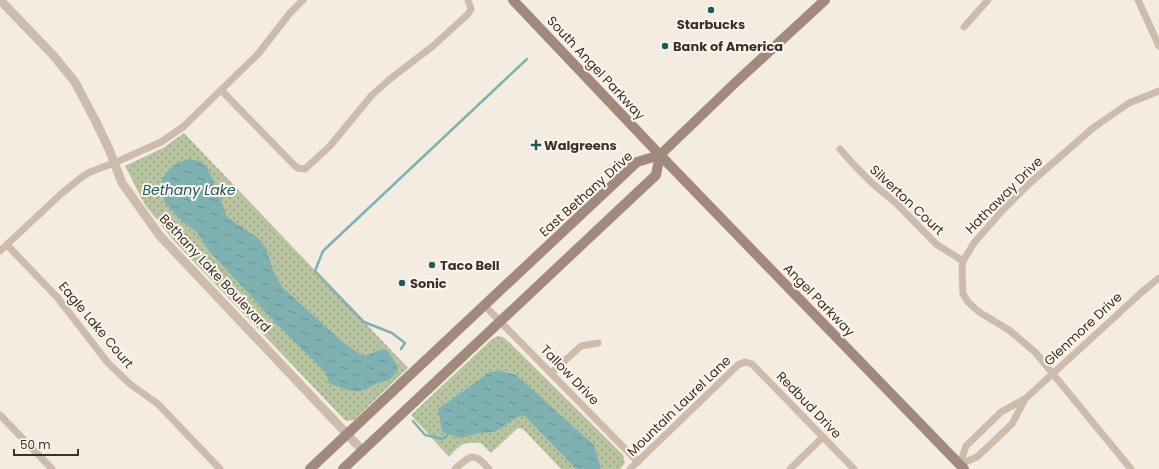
<svg xmlns="http://www.w3.org/2000/svg" width="1159" height="469" font-family="Poppins,sans-serif">
  <style>
    .grass { fill: url(#grass-dots) }
    .water { fill: url(#water-ripples) }
    .lines { fill: none; stroke-linecap: round; stroke-linejoin: round }
    .stream { stroke: #7fb0b2; stroke-width: 2.5 }
    .minor { stroke: #cdbbac; stroke-width: 7 }
    .tertiary { stroke: #cdbbac; stroke-width: 9 }
    .secondary { stroke: #a18a7d; stroke-width: 10 }
    .poi-dot { fill: #1f5a5e; stroke: #fbf5ee; stroke-width: 1.5 }
    .labels { text-anchor: middle; dominant-baseline: central; stroke-width: 4; stroke-linejoin: round; paint-order: stroke }
    .poi-label { font-size: 13px; font-weight: bold; fill: #3b302b; stroke: #fbf5ee; text-anchor: start }
    .street-label { font-size: 13px; fill: #3b302b; stroke: #fbf5ee }
    .water-label { font-size: 14px; font-style: italic; fill: #1f5a5e; stroke: #fbf5ee }
  </style>
  <defs>
    <pattern id="grass-dots" width="8" height="8" patternUnits="userSpaceOnUse"><rect width="8" height="8" fill="#b8c4a0"/><path d="M2 2h.1M6 6h.1" fill="none" stroke="#97a083" stroke-width="1.8" stroke-linecap="round"/></pattern>
    <pattern id="water-ripples" width="26" height="14" patternUnits="userSpaceOnUse"><rect width="26" height="14" fill="#7fb0b2"/><path d="M2 4q2-2 4 0t4 0M15 11q2-2 4 0t4 0" fill="none" stroke="#699091"/></pattern>
  </defs>
  <rect width="100%" height="100%" fill="#f4ebe1"/>
  <g class="grass">
    <path d="M184,133L408,368L354,420L346,421L342,417L174,241L145,205L125,166L163,148Z"/>
    <path d="M498,336L503,337L509,342L623,455L625,463L620,469H561L523,429L518,428L491,453L481,443C462,442 461,444 449,457L411,415L492,339Z"/>
  </g>
  <g class="water">
    <path d="M188,159L199,161L207,167L217,189L227,217L259,239L266,248L274,273L282,287L339,339L361,355H368L382,349L388,351L397,365L398,371L388,381C376,381 371,389 360,391C349,392 339,387 329,383L326,373L278,325L209,251L197,232L182,221L166,204L160,188L163,178L169,169L178,163Z"/>
    <path d="M501,371L516,375L594,445L601,469H576L525,416L517,417L495,432L479,433L460,438L442,432L438,409L490,372Z"/>
  </g>
  <g class="lines">
    <g class="stream">
      <path d="M401,349L405,343L392,333L364,322L315,271L323,251L527,59"/>
      <path d="M413,421L425,435L443,439L449,433"/>
    </g>
    <g class="minor">
      <path d="M1138,0L1159,46"/>
      <path d="M964,27L988,0"/>
      <path d="M221,90L295,166L298,168L305,169L330,146L372,95L390,79L433,46L468,14L471,9L468,0"/>
      <path d="M840,149L853,164L873,184L896,203L936,244L963,261"/>
      <path d="M7,245L57,297L108,363L130,384L158,404L220,469"/>
      <path d="M0,251L61,194L82,177L90,172L114,163L161,142L183,127L258,54L290,13L303,0"/>
      <path d="M484,305L638,462"/>
      <path d="M551,373L581,346L598,343"/>
      <path d="M1025,399L1012,424L977,457L960,464L966,446L1001,412Z"/>
      <path d="M1025,399L1142,292L1159,278"/>
      <path d="M0,415L52,469"/>
      <path d="M455,469C472,454 474,452 489,469"/>
      <path d="M630,469L738,365L745,362L752,364L854,469"/>
      <path d="M790,469L823,437"/>
      <path d="M1131,469L1035,352L1009,330L979,312L968,302L963,294L962,269L963,261L974,243L1001,212L1030,183L1093,128L1129,103L1159,91"/>
    </g>
    <path class="tertiary" d="M0,0L53,55L75,82L95,120L109,149L122,183L160,236L363,451"/>
    <g class="secondary">
      <path d="M513,0L660,155L964,469"/>
      <path d="M310,469L637,162L660,155L735,83L825,0"/>
      <path d="M343,469L656,175L660,155"/>
    </g>
  </g>
  <g class="poi-dot">
    <circle cx="711" cy="10" r="4"/>
    <circle cx="665" cy="46" r="4"/>
    <path d="M534 139h4v4h4v4h-4v4h-4v-4h-4v-4h4z"/>
    <circle cx="432" cy="265" r="4"/>
    <circle cx="402" cy="283" r="4"/>
  </g>
  <g class="labels">
    <g class="poi-label">
      <text x="711" y="24" text-anchor="middle">Starbucks</text>
      <text x="673" y="46">Bank of America</text>
      <text x="544" y="145">Walgreens</text>
      <text x="440" y="265">Taco Bell</text>
      <text x="410" y="283">Sonic</text>
    </g>
    <g class="street-label">
      <text transform="translate(596 68) rotate(47)">South Angel Parkway</text>
      <text transform="translate(586 194) rotate(-42)">East Bethany Drive</text>
      <text transform="translate(1004 195) rotate(-45)">Hathaway Drive</text>
      <text transform="translate(907 200) rotate(43)">Silverton Court</text>
      <text transform="translate(215 273) rotate(47)">Bethany Lake Boulevard</text>
      <text transform="translate(819 300) rotate(46)">Angel Parkway</text>
      <text transform="translate(96 325) rotate(50)">Eagle Lake Court</text>
      <text transform="translate(1083 329) rotate(-43)">Glenmore Drive</text>
      <text transform="translate(570 375) rotate(46)">Tallow Drive</text>
      <text transform="translate(809 405) rotate(46)">Redbud Drive</text>
      <text transform="translate(679 406) rotate(-44)">Mountain Laurel Lane</text>
    </g>
    <g class="water-label">
      <text x="189" y="190">Bethany Lake</text>
    </g>
  </g>
  <path d="M14 449v6h64v-6" fill="none" stroke="#3b302b" stroke-width="2"/>
  <text x="20" y="449" font-size="12" fill="#3b302b" stroke="#fbf5ee" stroke-width="3" paint-order="stroke">50 m</text>
</svg>
